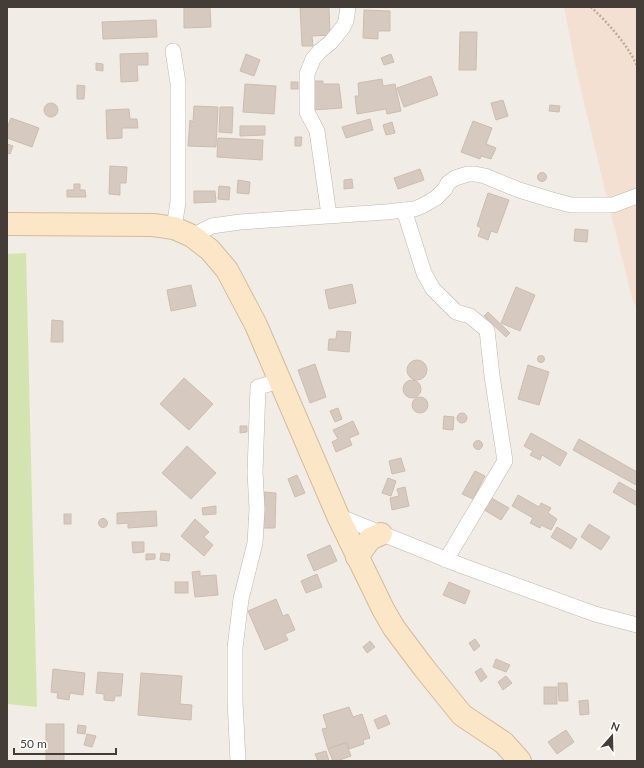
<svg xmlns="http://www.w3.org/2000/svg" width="644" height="768" font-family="Lato,sans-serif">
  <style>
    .commercial { fill: #f3e0d2 }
    .green { fill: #d4e4b1 }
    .building { fill: #d6c9bf; stroke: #cdbdb0 }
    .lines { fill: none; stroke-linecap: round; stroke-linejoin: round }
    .street-casing { stroke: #bfb6ac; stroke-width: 16 }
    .secondary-casing { stroke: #d2bb9b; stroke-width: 24 }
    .path { stroke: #bdac9b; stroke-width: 2.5; stroke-dasharray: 2 2; stroke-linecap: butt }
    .street { stroke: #fff; stroke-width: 15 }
    .secondary { stroke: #fbe7c7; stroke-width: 22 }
  </style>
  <rect width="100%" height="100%" fill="#f2ece6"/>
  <path class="commercial" d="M564,7H637V307L633,302L605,190L577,73Z"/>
  <path class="green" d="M26,253L37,707L7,704V254Z"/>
  <g class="building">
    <path d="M184,7H210L211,27L184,28Z"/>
    <path d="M300,7H329L330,35L312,36L313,46H302Z"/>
    <path d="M364,10L390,11V31H378V39L363,38Z"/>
    <path d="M156,20L157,37L103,39L102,22Z"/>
    <path d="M460,32H477L476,70H459Z"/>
    <path d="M148,53V65H137L138,81L121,82L120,54Z"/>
    <path d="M246,54L260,60L254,76L240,71Z"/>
    <path d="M391,54L394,62L384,65L381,58Z"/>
    <path d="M96,63L103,64V71L96,70Z"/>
    <path d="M431,76L438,95L404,107L397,88Z"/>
    <path d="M382,79L383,86L395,84L401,111L387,114L386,109L357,114L355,96H359L358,83Z"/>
    <path d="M312,81H323V84H339L342,108L313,110Z"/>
    <rect x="291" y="82" width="7" height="7"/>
    <path d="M245,84L276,86L274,114L243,112Z"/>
    <path d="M77,85L85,86L84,99H77Z"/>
    <path d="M503,100L508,116L496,120L491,103Z"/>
    <circle cx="51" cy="110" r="7"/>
    <path d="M550,105L560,106L559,112L549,111Z"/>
    <path d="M194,106L218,107L216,147L188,146L190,120L193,122Z"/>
    <path d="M220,107H233L232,133L219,132Z"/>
    <path d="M129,109L130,119H137L138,128H122V138L107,139L106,110Z"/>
    <path d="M11,118L39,128L32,147L7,138V128Z"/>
    <path d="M370,119L373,130L346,138L342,127Z"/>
    <path d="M473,121L492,128L486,144L496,148L491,159L481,156L480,159L461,152Z"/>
    <path d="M392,122L395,133L386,135L383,125Z"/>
    <path d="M240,126H265V135L240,136Z"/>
    <path d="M295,137H302L301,146H295Z"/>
    <path d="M218,138L263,140L262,160L217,157Z"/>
    <path d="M7,144L13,146L10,154L7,153Z"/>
    <path d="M110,166L127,167L126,183H120V195L109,194Z"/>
    <path d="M420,169L424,180L398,189L394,178Z"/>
    <circle cx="542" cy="177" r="4.5"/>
    <path d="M352,179L353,188L344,189V180Z"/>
    <path d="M238,180L250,182L249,194L237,193Z"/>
    <path d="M74,184H80V190H85L86,197H67V190H74Z"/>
    <path d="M219,186L230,187L229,200L218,199Z"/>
    <path d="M194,191H215L216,202L194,203Z"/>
    <path d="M488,193L509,200L497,233L491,231L488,240L478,236L481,228L477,226Z"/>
    <path d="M575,229L588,230L587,242L574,241Z"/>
    <path d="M352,284L356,303L329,309L325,290Z"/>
    <path d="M191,285L196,306L171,311L167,290Z"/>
    <path d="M516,287L535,295L520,331L501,323Z"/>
    <path d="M488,312L510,333L506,337L484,316Z"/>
    <path d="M52,320L63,321V342H51Z"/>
    <path d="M337,331L351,332L349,352L328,350L329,339H336Z"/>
    <circle cx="541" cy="359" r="3.5"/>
    <circle cx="417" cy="370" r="10"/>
    <path d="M315,364L326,397L310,403L298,370Z"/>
    <path d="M528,365L549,372L539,405L518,399Z"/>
    <path d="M184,378L213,404L189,430L160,404Z"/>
    <circle cx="412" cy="389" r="9"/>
    <circle cx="420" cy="405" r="8"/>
    <path d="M338,408L342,419L335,422L330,411Z"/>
    <circle cx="462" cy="418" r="5"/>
    <path d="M444,416L454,417L453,430L443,429Z"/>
    <path d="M353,421L359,434L349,438L352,445L336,452L332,442L338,439L333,430Z"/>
    <path d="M240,426H247V432L240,433Z"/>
    <path d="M531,433L567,453L560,466L542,455L540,460L530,455L533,451L524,446Z"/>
    <path d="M579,439L637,472L636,485L573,450Z"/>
    <circle cx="478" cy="445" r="4.5"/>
    <path d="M187,446L216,473L191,499L162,473Z"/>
    <path d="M401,458L405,471L392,474L389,461Z"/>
    <path d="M475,471L485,476L473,499L462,494Z"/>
    <path d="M297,475L305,493L295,497L288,479Z"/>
    <path d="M388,478L396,481L391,496L382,493Z"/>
    <path d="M619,482L637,492V506L613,492Z"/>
    <path d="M405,487L409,506L392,510L390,498L399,496L397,489Z"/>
    <path d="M264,492L276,493L275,528H263Z"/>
    <path d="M518,495L539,507L541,503L551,508L548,513L557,519L551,530L541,525L540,528L530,523L533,518L512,506Z"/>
    <path d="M488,496L509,508L501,520L481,508Z"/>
    <path d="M216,506V514L203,515L202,508Z"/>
    <path d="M156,511L157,526L128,528V523L117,524V513Z"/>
    <rect x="64" y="514" width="7" height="10"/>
    <circle cx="103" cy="523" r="4.5"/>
    <path d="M195,519L209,532L204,537L213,545L204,556L181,536Z"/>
    <path d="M589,524L610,537L601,550L581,537Z"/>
    <path d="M557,527L577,539L571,549L551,537Z"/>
    <path d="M132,542H144V552L133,553Z"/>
    <path d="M330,545L337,561L314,571L307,555Z"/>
    <path d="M161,553L170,554L169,561L160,560Z"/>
    <path d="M146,554H155V559L146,560Z"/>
    <path d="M200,571V576L216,575L218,595L195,597L192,572Z"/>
    <path d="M317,574L322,587L306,593L301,581Z"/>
    <rect x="175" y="582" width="13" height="11"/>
    <path d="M449,582L470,591L465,604L443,595Z"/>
    <path d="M276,599L283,616L288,614L295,630L285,634L288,640L265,650L248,611Z"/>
    <path d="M475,639L480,646L474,651L469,643Z"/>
    <path d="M370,641L375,647L367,653L363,647Z"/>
    <path d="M496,659L510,665L506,672L493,667Z"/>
    <path d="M481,668L487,677L481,682L475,672Z"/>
    <path d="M53,669L85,673L83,695L70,693L69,700L57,698L58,693L51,692Z"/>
    <path d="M98,672L123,674L121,696H115L114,701L104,700V694L96,693Z"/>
    <path d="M141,673L182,676L180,704L192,705L191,720L138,715Z"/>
    <path d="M506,676L512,683L503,690L498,682Z"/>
    <path d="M558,683H567L568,701H559Z"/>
    <rect x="544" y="687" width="13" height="17"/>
    <path d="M588,700L589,714L580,715L579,701Z"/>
    <path d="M349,707L353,717L362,714L370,738L363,740L364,744L349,749L347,742L328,749L322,729L327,728L323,715Z"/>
    <path d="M386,715L390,724L378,729L374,720Z"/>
    <rect x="46" y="724" width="18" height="37"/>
    <path d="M78,725L86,726L85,734L77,733Z"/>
    <path d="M566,730L574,742L557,754L548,742Z"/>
    <path d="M87,734L96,736L92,747L84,745Z"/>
    <path d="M346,743L351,756L337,761H333L328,749Z"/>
    <path d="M326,751L329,761H318L315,754Z"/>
  </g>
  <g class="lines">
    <defs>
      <g id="street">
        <path d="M173,51L178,83V202L174,228"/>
        <path d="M404,210L424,273L433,289L456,312L470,316L487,330L492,376L505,461L446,560"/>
        <path d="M329,215L317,131L307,112V74L313,59L320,51L331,42L343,27L346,21L348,7"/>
        <path d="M192,236L212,226L240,222L386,212L414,209L422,206L436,198L445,189L448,183L455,178L468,174H475L485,176L519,190L552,200L571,205H613L637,196"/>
        <path d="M338,516L460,565L595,614L637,625"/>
        <path d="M238,761L235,701V648L241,599L255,543L257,509L255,472L258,387L280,381"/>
      </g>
      <g id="secondary">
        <path d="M7,224L153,225L174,228L192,236L210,250L227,270L256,325L338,516L383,609L394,628L424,668L462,715L504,743L520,761"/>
        <path d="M357,557L370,539L381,534"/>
      </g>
    </defs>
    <use href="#street" class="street-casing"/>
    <use href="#secondary" class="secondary-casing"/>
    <path class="path" d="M591,7C608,23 628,45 637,66"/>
    <use href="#street" class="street"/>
    <use href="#secondary" class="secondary"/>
  </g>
  <rect width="644" height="768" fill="none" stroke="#443c36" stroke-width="16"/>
  <g transform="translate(612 736) rotate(20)" stroke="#ffffff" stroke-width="3" paint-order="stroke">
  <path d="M0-3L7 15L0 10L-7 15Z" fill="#443c36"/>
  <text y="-6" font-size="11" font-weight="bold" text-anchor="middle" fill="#443c36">N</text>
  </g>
  <path d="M14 748v6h102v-6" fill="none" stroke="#443c36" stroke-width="2"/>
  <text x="20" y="748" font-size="12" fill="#443c36" stroke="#ffffff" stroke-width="3" paint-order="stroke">50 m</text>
</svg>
